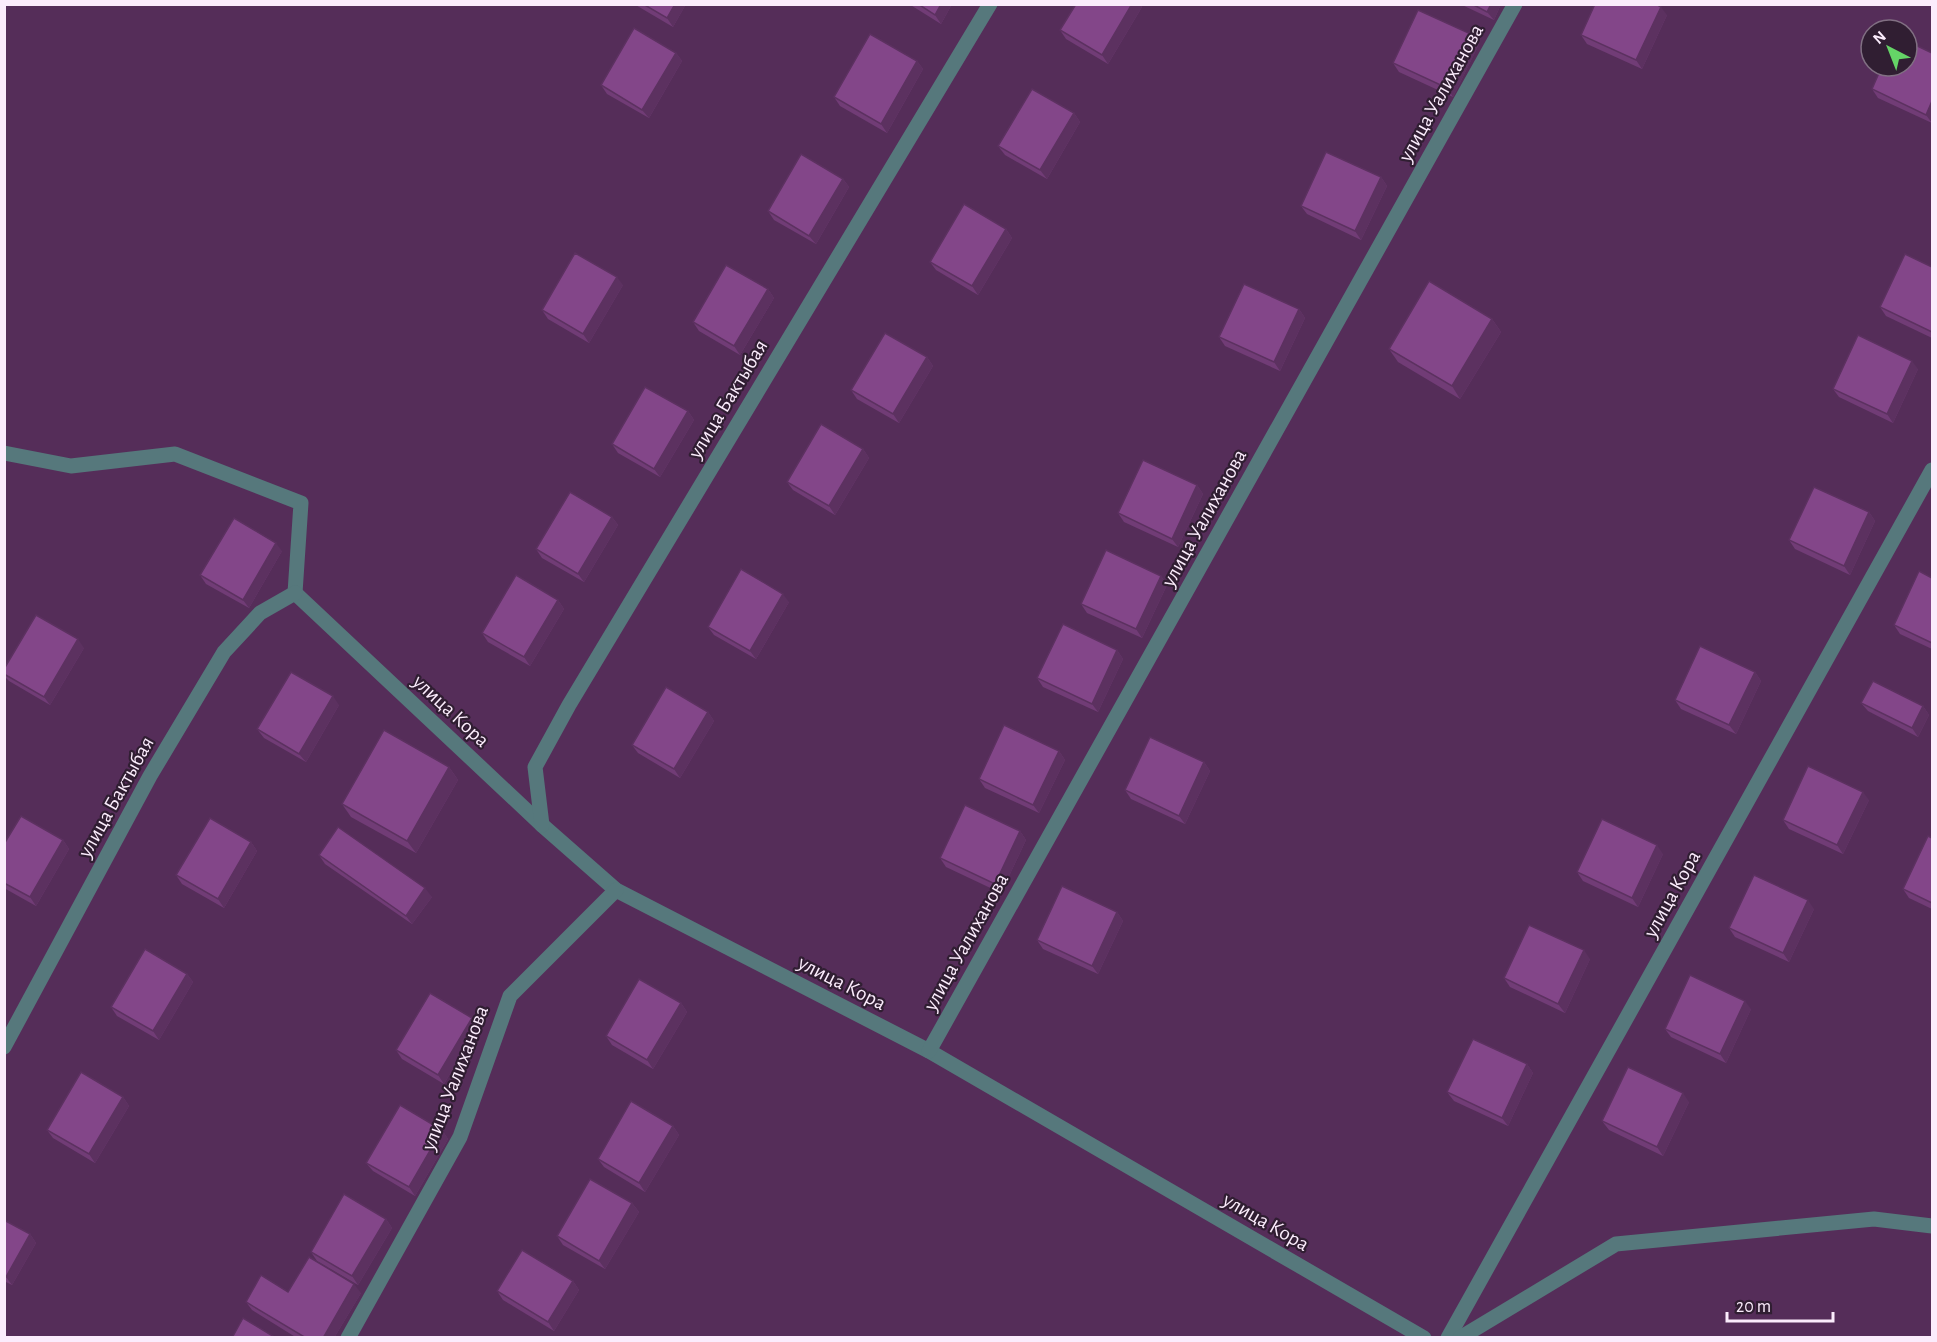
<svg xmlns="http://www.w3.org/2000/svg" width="1937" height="1342" font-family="'Alegreya Sans',sans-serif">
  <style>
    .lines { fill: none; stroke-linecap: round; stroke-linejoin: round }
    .minor { stroke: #56787c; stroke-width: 15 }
    .wall { fill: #713c76 }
    .shaded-wall { fill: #5c3160 }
    .building { fill: #834689; stroke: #5c3160; stroke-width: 1.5 }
    .labels { text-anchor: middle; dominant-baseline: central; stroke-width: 4.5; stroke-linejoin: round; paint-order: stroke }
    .street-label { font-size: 21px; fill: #fbecfc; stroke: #301e32 }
  </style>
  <rect width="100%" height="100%" fill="#552d59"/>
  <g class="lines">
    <g class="minor">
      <path d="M4,453L71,466L175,454L301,503L295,593"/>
      <path d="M295,593L542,825L616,890L929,1051L1424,1338"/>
      <path d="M542,825L535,767L569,705L990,4"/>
      <path d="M4,1047L150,776L224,652L260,613L295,593"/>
      <path d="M929,1051L1515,4"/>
      <path d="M348,1338L460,1137L510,996L616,890"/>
      <path d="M1448,1338L1932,470"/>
      <path d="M1460,1338L1616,1244L1874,1219L1932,1226"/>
    </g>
  </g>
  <g class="wall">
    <path d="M634,4H686L673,27Z"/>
    <path d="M909,4H952L941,24Z"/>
    <path d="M1076,4H1140L1142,7L1108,64L1066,39L1060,30Z"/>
    <path d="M1460,4H1501L1494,20Z"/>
    <path d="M1667,15L1642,69L1587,44L1581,35Z"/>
    <path d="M1479,44L1453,97L1399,72L1393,63Z"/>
    <path d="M676,53L682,61L649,118L607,94L601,85Z"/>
    <path d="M917,61L923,69L887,133L840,106L834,97Z"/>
    <path d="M1907,66L1932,123L1878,98L1872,89Z"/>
    <path d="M1074,113L1080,122L1047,179L1005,155L998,146Z"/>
    <path d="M1381,177L1387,186L1361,240L1307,214L1301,206Z"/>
    <path d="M843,179L849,187L816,244L774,220L768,211Z"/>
    <path d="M1006,229L1012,238L978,295L936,270L930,262Z"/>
    <path d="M1932,267V338L1886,316L1880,307Z"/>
    <path d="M623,285L589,343L548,319L542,310Z"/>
    <path d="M768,289L774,298L740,355L699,331L693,322Z"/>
    <path d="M1299,309L1305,318L1280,371L1225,346L1219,337Z"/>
    <path d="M1492,319L1501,332L1460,399L1398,362L1389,349Z"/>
    <path d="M927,357L933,366L899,423L857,399L851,390Z"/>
    <path d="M1918,369L1893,423L1839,397L1833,389Z"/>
    <path d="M688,411L694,420L660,477L618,453L612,444Z"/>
    <path d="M863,449L869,458L835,515L793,490L787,482Z"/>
    <path d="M1197,485L1203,494L1178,547L1124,522L1118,513Z"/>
    <path d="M1869,512L1875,521L1850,575L1795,549L1789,540Z"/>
    <path d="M612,517L618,525L584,582L542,558L536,549Z"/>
    <path d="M282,551L249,608L206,584L200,575Z"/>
    <path d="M1161,576L1167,585L1142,638L1087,613L1081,604Z"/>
    <path d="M1932,578V649L1900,634L1894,625Z"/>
    <path d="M558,600L564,609L530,666L488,642L482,633Z"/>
    <path d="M789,602L756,659L714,635L708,627Z"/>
    <path d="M84,648L50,705L9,681L4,676V669Z"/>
    <path d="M1117,650L1123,659L1098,712L1043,687L1037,678Z"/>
    <path d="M1755,672L1761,681L1736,734L1681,709L1675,700Z"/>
    <path d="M1861,703L1923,706L1929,715L1918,737L1868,711Z"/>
    <path d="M339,705L306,762L264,738L257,729Z"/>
    <path d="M708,712L714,721L680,778L638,753L632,745Z"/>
    <path d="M1059,751L1065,760L1039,813L985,788L979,779Z"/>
    <path d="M1204,762L1210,771L1185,824L1131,799L1125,790Z"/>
    <path d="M449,767L458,780L416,853L351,817L342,804Z"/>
    <path d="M1869,800L1843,854L1789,829L1783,820Z"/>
    <path d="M1020,831L1026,840L1001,893L946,867L940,858Z"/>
    <path d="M1932,838V909L1909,898L1903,889Z"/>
    <path d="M63,840L69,849L36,906L4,888V844Z"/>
    <path d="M251,842L257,851L224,908L182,884L176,875Z"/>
    <path d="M1663,854L1638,907L1583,881L1577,872Z"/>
    <path d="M319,855L432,897L412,924L325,864Z"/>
    <path d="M1814,909L1789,962L1735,937L1729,928Z"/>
    <path d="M1117,912L1123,921L1098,974L1043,949L1037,940Z"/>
    <path d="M1590,959L1565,1013L1510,987L1504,978Z"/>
    <path d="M187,974L193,982L159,1040L117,1016L111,1007Z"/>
    <path d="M681,1003L687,1012L653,1069L612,1045L606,1036Z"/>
    <path d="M1751,1009L1726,1063L1671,1037L1665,1029Z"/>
    <path d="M478,1026L444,1084L402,1059L396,1050Z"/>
    <path d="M1527,1064L1533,1073L1508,1126L1454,1101L1447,1092Z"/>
    <path d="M123,1097L129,1106L95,1163L53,1138L47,1130Z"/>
    <path d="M1689,1102L1663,1156L1609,1130L1602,1121Z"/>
    <path d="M673,1126L679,1135L645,1192L604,1167L598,1159Z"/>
    <path d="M442,1130L448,1139L415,1196L373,1171L366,1163Z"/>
    <path d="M632,1203L639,1212L605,1269L563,1245L557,1236Z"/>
    <path d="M386,1219L392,1228L358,1285L317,1261L311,1252Z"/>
    <path d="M4,1220L30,1234L36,1243L12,1285L4,1281Z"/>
    <path d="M573,1281L579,1290L554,1331L503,1300L497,1291Z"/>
    <path d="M288,1292L361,1293L334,1338H297L252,1310L246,1302Z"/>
  </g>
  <g class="shaded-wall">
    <path d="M675,4H686L673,27L667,18Z"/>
    <path d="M941,4H952L941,24L935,15Z"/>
    <path d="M1132,4H1140L1142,7L1108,64L1102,55Z"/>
    <path d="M1491,4H1501L1494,20L1487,12Z"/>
    <path d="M1661,7L1667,15L1642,69L1636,60Z"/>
    <path d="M1473,35L1479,44L1453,97L1447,88Z"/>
    <path d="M676,53L682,61L649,118L642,110Z"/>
    <path d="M917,61L923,69L887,133L881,124Z"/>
    <path d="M1932,101V123L1926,115Z"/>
    <path d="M1074,113L1080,122L1047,179L1040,170Z"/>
    <path d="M1381,177L1387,186L1361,240L1355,231Z"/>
    <path d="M843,179L849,187L816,244L809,236Z"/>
    <path d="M1006,229L1012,238L978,295L972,286Z"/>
    <path d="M617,277L623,285L589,343L583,334Z"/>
    <path d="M768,289L774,298L740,355L734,346Z"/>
    <path d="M1299,309L1305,318L1280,371L1274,362Z"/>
    <path d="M1492,319L1501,332L1460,399L1452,386Z"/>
    <path d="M927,357L933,366L899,423L893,414Z"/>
    <path d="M1912,361L1918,369L1893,423L1887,414Z"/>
    <path d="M688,411L694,420L660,477L654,469Z"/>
    <path d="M863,449L869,458L835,515L829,506Z"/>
    <path d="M1197,485L1203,494L1178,547L1172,539Z"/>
    <path d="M1869,512L1875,521L1850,575L1844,566Z"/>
    <path d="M612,517L618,525L584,582L578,574Z"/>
    <path d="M276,543L282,551L249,608L243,600Z"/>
    <path d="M1161,576L1167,585L1142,638L1136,629Z"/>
    <path d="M783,594L789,602L756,659L750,651Z"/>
    <path d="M558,600L564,609L530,666L524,657Z"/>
    <path d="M78,639L84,648L50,705L44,697Z"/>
    <path d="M1117,650L1123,659L1098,712L1092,704Z"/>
    <path d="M1755,672L1761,681L1736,734L1729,725Z"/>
    <path d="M333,696L339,705L306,762L299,754Z"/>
    <path d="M1923,706L1929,715L1918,737L1912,728Z"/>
    <path d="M708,712L714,721L680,778L674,769Z"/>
    <path d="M1059,751L1065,760L1039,813L1033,805Z"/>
    <path d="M1204,762L1210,771L1185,824L1179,816Z"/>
    <path d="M449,767L458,780L416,853L407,841Z"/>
    <path d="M1863,792L1869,800L1843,854L1837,845Z"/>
    <path d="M1020,831L1026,840L1001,893L995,884Z"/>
    <path d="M63,840L69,849L36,906L30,897Z"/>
    <path d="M251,842L257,851L224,908L218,899Z"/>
    <path d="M1657,845L1663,854L1638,907L1632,898Z"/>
    <path d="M425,888L432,897L412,924L406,916Z"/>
    <path d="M1808,900L1814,909L1789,962L1783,953Z"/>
    <path d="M1117,912L1123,921L1098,974L1092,966Z"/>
    <path d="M1584,950L1590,959L1565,1013L1558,1004Z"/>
    <path d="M187,974L193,982L159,1040L153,1031Z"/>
    <path d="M1745,1001L1751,1009L1726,1063L1720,1054Z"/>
    <path d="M681,1003L687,1012L653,1069L647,1060Z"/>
    <path d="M472,1018L478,1026L444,1084L438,1075Z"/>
    <path d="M1527,1064L1533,1073L1508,1126L1502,1118Z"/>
    <path d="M1683,1093L1689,1102L1663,1156L1657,1147Z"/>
    <path d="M123,1097L129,1106L95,1163L89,1154Z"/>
    <path d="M673,1126L679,1135L645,1192L639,1183Z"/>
    <path d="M442,1130L448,1139L415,1196L409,1187Z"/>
    <path d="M632,1203L639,1212L605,1269L599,1261Z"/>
    <path d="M386,1219L392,1228L358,1285L352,1276Z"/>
    <path d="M30,1234L36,1243L12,1285L6,1277Z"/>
    <path d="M573,1281L579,1290L554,1331L548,1322Z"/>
    <path d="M354,1284L361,1293L334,1338H323Z"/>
  </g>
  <g class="building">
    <path d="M643,4H675L667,18Z"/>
    <path d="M918,4H941L935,15Z"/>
    <path d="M1076,4H1132L1102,55L1060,30Z"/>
    <path d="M1472,4H1491L1487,12Z"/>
    <path d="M1595,4H1656L1661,7L1636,60L1581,35Z"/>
    <path d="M1418,10L1473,35L1447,88L1393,63Z"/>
    <path d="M634,28L676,53L642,110L601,85Z"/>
    <path d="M870,34L917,61L881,124L834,97Z"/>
    <path d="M1907,41L1932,53V101L1926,115L1872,89L1882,66H1907Z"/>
    <path d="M1032,89L1074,113L1040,170L998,146Z"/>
    <path d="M1326,152L1381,177L1355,231L1301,206Z"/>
    <path d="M801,154L843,179L809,236L768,211Z"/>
    <path d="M964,204L1006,229L972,286L930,262Z"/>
    <path d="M575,253L617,277L583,334L542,310Z"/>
    <path d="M1905,254L1932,267V332L1880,307Z"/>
    <path d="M726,265L768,289L734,346L693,322Z"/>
    <path d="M1429,281L1492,319L1452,386L1389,349Z"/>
    <path d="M1244,284L1299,309L1274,362L1219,337Z"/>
    <path d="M885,333L927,357L893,414L851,390Z"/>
    <path d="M1858,335L1912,361L1887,414L1833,389Z"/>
    <path d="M645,387L688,411L654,469L612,444Z"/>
    <path d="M821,424L863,449L829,506L787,482Z"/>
    <path d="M1143,460L1197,485L1172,539L1118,513Z"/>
    <path d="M1814,487L1869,512L1844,566L1789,540Z"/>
    <path d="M570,492L612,517L578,574L536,549Z"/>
    <path d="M234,518L276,543L243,600L200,575Z"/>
    <path d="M1106,550L1161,576L1136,629L1081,604Z"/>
    <path d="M741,569L783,594L750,651L708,627Z"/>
    <path d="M1919,571L1932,578V643L1894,625Z"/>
    <path d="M516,575L558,600L524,657L482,633Z"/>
    <path d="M36,615L78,639L44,697L4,674V669Z"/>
    <path d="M1063,624L1117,650L1092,704L1037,678Z"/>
    <path d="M1700,646L1755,672L1729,725L1675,700Z"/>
    <path d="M291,672L333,696L299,754L257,729Z"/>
    <path d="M1873,681L1923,706L1912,728L1861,703Z"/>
    <path d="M666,687L708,712L674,769L632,745Z"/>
    <path d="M1004,725L1059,751L1033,805L979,779Z"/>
    <path d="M384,730L449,767L407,841L342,804Z"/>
    <path d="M1150,737L1204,762L1179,816L1125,790Z"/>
    <path d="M1808,766L1863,792L1837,845L1783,820Z"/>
    <path d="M965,805L1020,831L995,884L940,858Z"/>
    <path d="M21,816L63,840L30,897L4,883V844Z"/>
    <path d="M210,818L251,842L218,899L176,875Z"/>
    <path d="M1602,819L1657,845L1632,898L1577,872Z"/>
    <path d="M338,827L425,888L406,916L319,855Z"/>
    <path d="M1928,836L1932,838V903L1903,889Z"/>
    <path d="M1754,875L1808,900L1783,953L1729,928Z"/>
    <path d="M1062,886L1117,912L1092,966L1037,940Z"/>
    <path d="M1529,925L1584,950L1558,1004L1504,978Z"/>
    <path d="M145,949L187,974L153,1031L111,1007Z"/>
    <path d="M1690,975L1745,1001L1720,1054L1665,1029Z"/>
    <path d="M639,979L681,1003L647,1060L606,1036Z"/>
    <path d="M430,993L472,1018L438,1075L396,1050Z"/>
    <path d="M1473,1039L1527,1064L1502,1118L1447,1092Z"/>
    <path d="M1628,1067L1683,1093L1657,1147L1602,1121Z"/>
    <path d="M81,1072L123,1097L89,1154L47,1130Z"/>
    <path d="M631,1101L673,1126L639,1183L598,1159Z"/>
    <path d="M400,1105L442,1130L409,1187L366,1163Z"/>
    <path d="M590,1179L632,1203L599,1261L557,1236Z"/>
    <path d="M344,1194L386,1219L352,1276L311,1252Z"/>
    <path d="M4,1220L30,1234L6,1277L4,1276Z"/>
    <path d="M522,1250L573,1281L548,1322L497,1291Z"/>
    <path d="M309,1257L354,1284L323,1338H306L246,1302L261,1275L288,1292Z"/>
    <path d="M243,1318L276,1338H232Z"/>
  </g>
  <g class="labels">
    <g class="street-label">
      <text transform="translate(1441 93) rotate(-61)">улица Уалиханова</text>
      <text transform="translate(728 399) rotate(-59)">улица Бактыбая</text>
      <text transform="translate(1204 518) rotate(-61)">улица Уалиханова</text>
      <text transform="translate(451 711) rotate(43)">улица Кора</text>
      <text transform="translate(116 797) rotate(-61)">улица Бактыбая</text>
      <text transform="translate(1672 894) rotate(-61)">улица Кора</text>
      <text transform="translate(966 942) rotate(-61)">улица Уалиханова</text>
      <text transform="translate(842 983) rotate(27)">улица Кора</text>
      <text transform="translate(455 1078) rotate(-69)">улица Уалиханова</text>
      <text transform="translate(1266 1222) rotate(30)">улица Кора</text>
    </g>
  </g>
  <rect width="1937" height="1342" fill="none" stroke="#fbecfc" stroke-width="12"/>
  <g transform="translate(1889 48) rotate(318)"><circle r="28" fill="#301e32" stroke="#817083" stroke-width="1.5"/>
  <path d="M0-4.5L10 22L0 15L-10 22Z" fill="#65d467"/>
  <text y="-9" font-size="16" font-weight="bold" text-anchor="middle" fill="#fbecfc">N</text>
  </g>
  <path d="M1727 1312v9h106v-9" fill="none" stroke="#fbecfc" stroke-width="3"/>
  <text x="1736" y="1312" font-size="18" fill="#fbecfc" stroke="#301e32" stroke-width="4.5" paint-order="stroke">20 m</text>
</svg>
